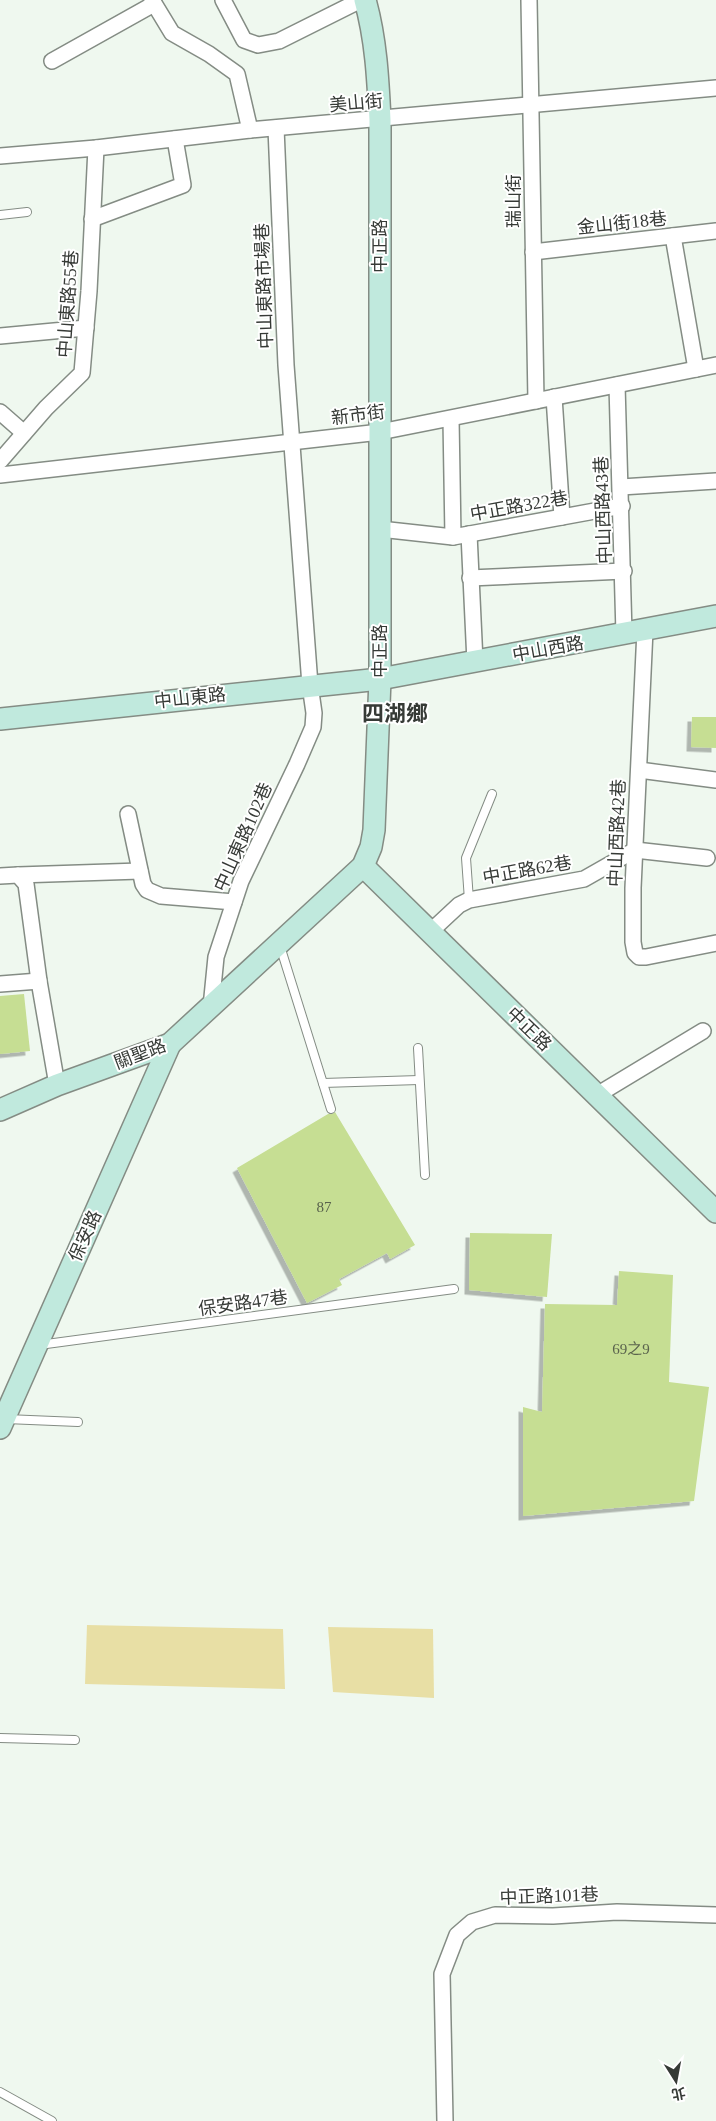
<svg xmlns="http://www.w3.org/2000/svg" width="716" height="2121" font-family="'Times New Roman','Noto Sans TC',serif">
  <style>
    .green { fill: #e8dfa5 }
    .building { fill: #c6de93; filter: url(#shadow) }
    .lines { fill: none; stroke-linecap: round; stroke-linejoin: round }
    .lane-casing { stroke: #848c84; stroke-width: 10 }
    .street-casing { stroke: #848c84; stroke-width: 18 }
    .secondary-casing { stroke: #848c84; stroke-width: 24 }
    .lane { stroke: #fff; stroke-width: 8 }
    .street { stroke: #fff; stroke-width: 15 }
    .secondary { stroke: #c0e9dd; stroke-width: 21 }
    .labels { text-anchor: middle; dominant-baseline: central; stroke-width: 4; stroke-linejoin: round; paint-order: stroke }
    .number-label { font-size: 15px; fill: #5a634d }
    .street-label { font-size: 18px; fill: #363a36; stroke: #fff }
    .district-label { font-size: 22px; font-weight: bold; fill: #363a36; stroke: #fff }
  </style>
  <defs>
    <filter id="shadow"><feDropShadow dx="-4.5" dy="4.5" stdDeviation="0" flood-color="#0004"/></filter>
  </defs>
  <rect width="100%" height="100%" fill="#eff8ef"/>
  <g class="green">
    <path d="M87,1625L283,1629L285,1689L85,1684Z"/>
    <path d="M328,1627L433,1629L434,1698L333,1692Z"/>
  </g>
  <g class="building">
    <path d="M692,717H716V748L691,747Z"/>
    <path d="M24,994L30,1051L0,1054V996Z"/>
    <path d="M335,1112L415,1245L390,1259L387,1253L339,1279L342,1285L307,1303L237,1168L328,1114H332Z"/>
    <path d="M470,1233L552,1234L547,1297L469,1290Z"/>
    <path d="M619,1271L673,1275L669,1382L709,1387L694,1501L523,1516V1407L542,1412L545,1304L617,1305Z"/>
  </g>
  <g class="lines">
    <defs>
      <g id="lane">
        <path d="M0,215L27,212"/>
        <path d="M469,900L466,858L492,794"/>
        <path d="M280,946L331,1109"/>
        <path d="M418,1048L425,1175"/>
        <path d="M323,1083L419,1080"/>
        <path d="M39,1345L454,1289"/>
        <path d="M6,1419L78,1422"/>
        <path d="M0,1738L75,1740"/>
        <path d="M0,2092L52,2121"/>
      </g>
      <g id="street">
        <path d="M152,0L172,33L209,54L237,74L250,130"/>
        <path d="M223,0L244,40L258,45L279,41L361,0"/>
        <path d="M529,0L536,401"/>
        <path d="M52,61L154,4"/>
        <path d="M0,156L96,148L250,130L716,88"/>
        <path d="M92,219L183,185L175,139"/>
        <path d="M673,236L696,369"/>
        <path d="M533,252L716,231"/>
        <path d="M0,336L86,328"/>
        <path d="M617,385L624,634"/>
        <path d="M554,397L562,517"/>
        <path d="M0,412L24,433"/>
        <path d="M451,419L453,537L622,506"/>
        <path d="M0,461L46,408L82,373L89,291L96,148"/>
        <path d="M0,475L380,432L716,365"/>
        <path d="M621,487L716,481"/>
        <path d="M380,529L453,537"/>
        <path d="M469,534L475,662"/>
        <path d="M470,578L624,571"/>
        <path d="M645,630L633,888V942L635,953L639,957H646L716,943"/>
        <path d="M639,770L716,780"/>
        <path d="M128,814L143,884L147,890L161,896L234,902"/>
        <path d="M18,875L140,871"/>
        <path d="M0,876L18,875L26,884L39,981L57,1085"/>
        <path d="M430,932L459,905L469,900L584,879L635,850L707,858"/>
        <path d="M0,984L39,981"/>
        <path d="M211,1007L216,957L241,881L297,764L313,727L314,713L310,685L286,365L276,128"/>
        <path d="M597,1095L703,1031"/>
        <path d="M445,2121L442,1974L457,1935L472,1922L495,1915L553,1916L617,1912L716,1915"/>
      </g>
      <g id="secondary">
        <path d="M0,719L380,679L716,616"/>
        <path d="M363,866L716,1212"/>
        <path d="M0,1110L57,1085L170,1044L363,866L371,847L374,830L380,679V120C378,79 376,39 365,0"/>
        <path d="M0,1428L170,1044"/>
      </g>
    </defs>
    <use href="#lane" class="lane-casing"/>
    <use href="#street" class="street-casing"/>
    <use href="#secondary" class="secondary-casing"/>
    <use href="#lane" class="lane"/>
    <use href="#street" class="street"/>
    <use href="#secondary" class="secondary"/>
  </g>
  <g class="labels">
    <g class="number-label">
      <text x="324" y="1207">87</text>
      <text x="631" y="1349">69之9</text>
    </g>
    <g class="street-label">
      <text transform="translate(356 103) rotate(-5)">美山街</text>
      <text transform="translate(514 201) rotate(-90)">瑞山街</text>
      <text transform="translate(622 223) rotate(-6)">金山街18巷</text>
      <text transform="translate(380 246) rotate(-90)">中正路</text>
      <text transform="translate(264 286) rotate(-92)">中山東路市場巷</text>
      <text transform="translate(68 304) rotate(-86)">中山東路55巷</text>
      <text transform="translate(358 415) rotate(-7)">新市街</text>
      <text transform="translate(519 506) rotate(-10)">中正路322巷</text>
      <text transform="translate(603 510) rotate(-92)">中山西路43巷</text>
      <text transform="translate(548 649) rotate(-10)">中山西路</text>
      <text transform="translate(380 651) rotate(-90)">中正路</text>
      <text transform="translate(190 698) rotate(-6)">中山東路</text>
      <text transform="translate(617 833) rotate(-88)">中山西路42巷</text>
      <text transform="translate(243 837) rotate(-66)">中山東路102巷</text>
      <text transform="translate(527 870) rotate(-10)">中正路62巷</text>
      <text transform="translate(529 1029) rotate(44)">中正路</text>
      <text transform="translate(140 1054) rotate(-21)">關聖路</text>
      <text transform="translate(85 1236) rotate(-66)">保安路</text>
      <text transform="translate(243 1303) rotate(-8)">保安路47巷</text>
      <text transform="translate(549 1896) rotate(-2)">中正路101巷</text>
    </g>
    <g class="district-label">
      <text x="395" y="713">四湖鄉</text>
    </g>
  </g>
  <g transform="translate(676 2081) rotate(169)" stroke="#ffffff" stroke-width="4" paint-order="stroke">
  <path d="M0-4L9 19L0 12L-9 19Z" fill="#363a36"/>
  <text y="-8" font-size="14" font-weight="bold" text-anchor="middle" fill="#363a36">北</text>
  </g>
</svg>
